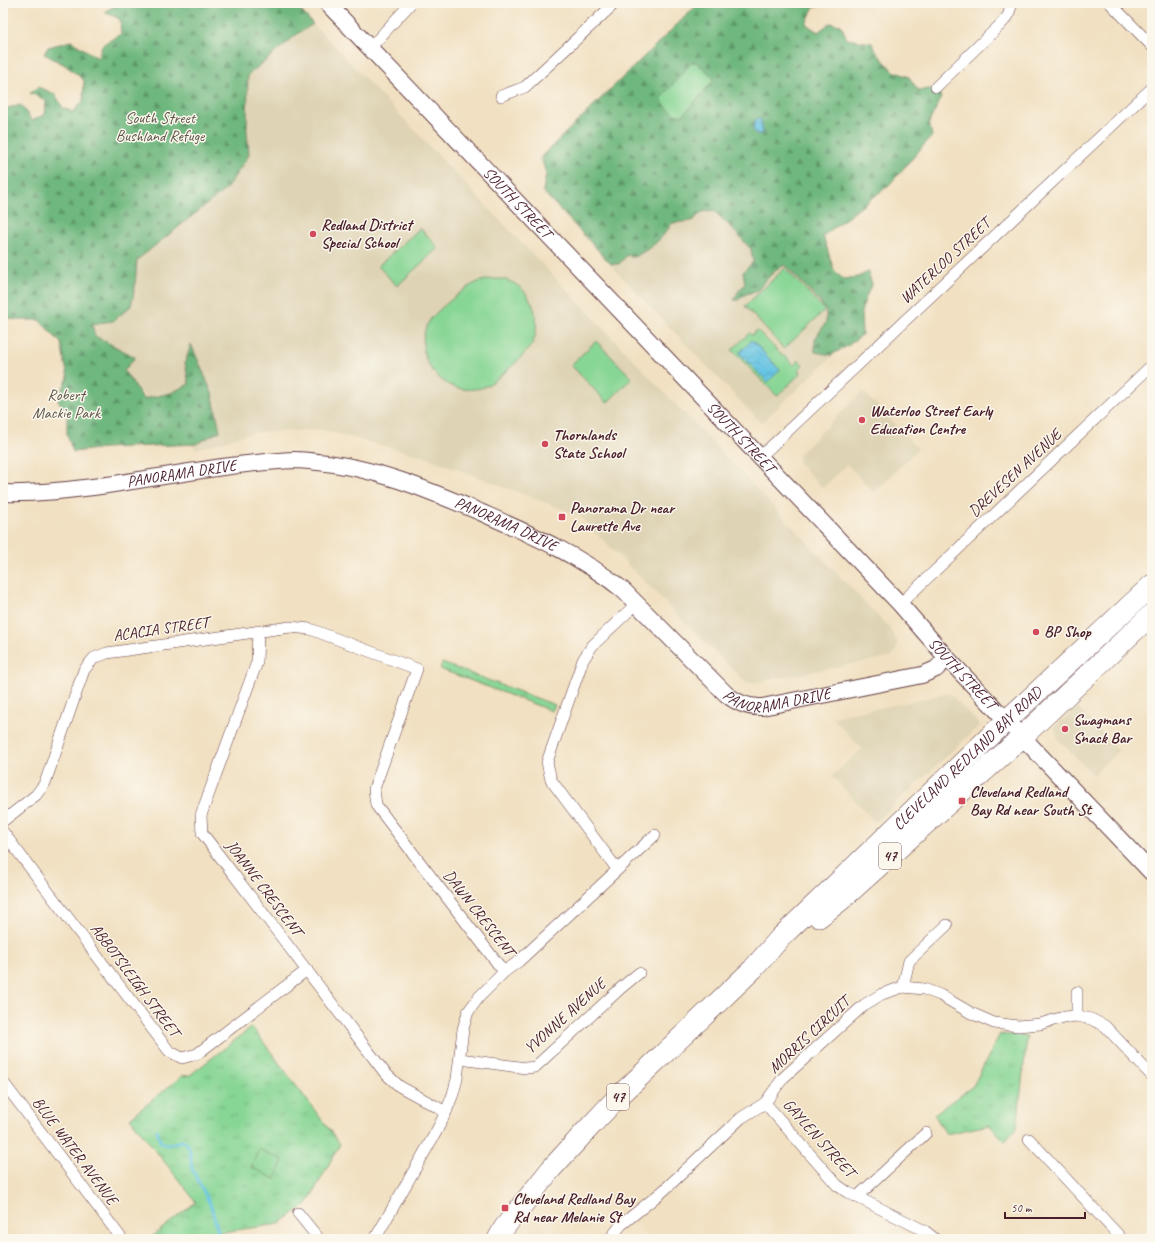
<svg xmlns="http://www.w3.org/2000/svg" width="1155" height="1242" font-family="Caveat,sans-serif">
  <style>
    .built { fill: #ded3b4 }
    .grass { fill: url(#grass-tufts); stroke: #697a60 }
    .forest { fill: url(#forest-firs); stroke: #5c6b54 }
    .pitch { fill: #88d695; stroke: #697a60 }
    .water { fill: url(#water-waves); stroke: #587287 }
    .lines { fill: none; stroke-linecap: round; stroke-linejoin: round }
    .stream { stroke: #65c4e3; stroke-width: 3 }
    .street-casing { stroke: #633c42; stroke-width: 12 }
    .secondary-casing { stroke: #633c42; stroke-width: 18 }
    .highway-casing { stroke: #633c42; stroke-width: 22 }
    .street { stroke: #fff; stroke-width: 11 }
    .secondary { stroke: #fff; stroke-width: 16 }
    .highway { stroke: #fff; stroke-width: 21 }
    .poi-dot { fill: #d1495b; stroke: #fbf7ec; stroke-width: 1.5 }
    .labels { text-anchor: middle; dominant-baseline: central; stroke-width: 3; stroke-linejoin: round; paint-order: stroke }
    .shield { fill: #fbf7ec; stroke: #7f6065; stroke-width: 1 }
    .shield-label { font-size: 15px; font-weight: bold; fill: #4a1f2b }
    .park-label { font-size: 16px; fill: #5d564b; stroke: #fbf7ec }
    .street-label { font-size: 16px; fill: #4a1f2b; stroke: #fbf7ec }
    .poi-label { font-size: 16px; font-weight: bold; fill: #4a1f2b; stroke: #fbf7ec; text-anchor: start }
  </style>
  <defs>
    <pattern id="grass-tufts" width="24" height="20" patternUnits="userSpaceOnUse"><rect width="24" height="20" fill="#88d695"/><path d="M3 7l-1-3M5 7V3M7 7l1-3M15 17l-1-3M17 17v-4M19 17l1-3" fill="none" stroke="#77b781"/></pattern>
    <pattern id="forest-firs" width="22" height="20" patternUnits="userSpaceOnUse"><rect width="22" height="20" fill="#6eb77e"/><path d="M5 1l3.5 6h-7zM16 11l3.5 6h-7z" fill="#5c9467"/></pattern>
    <pattern id="water-waves" width="16" height="10" patternUnits="userSpaceOnUse"><rect width="16" height="10" fill="#65c4e3"/><path d="M0 5q4-4 8 0t8 0" fill="none" stroke="#59a8c3"/></pattern>
  </defs>
  <rect width="100%" height="100%" fill="#fbf7ec"/>
  <filter id="ink" filterUnits="userSpaceOnUse"><feTurbulence type="fractalNoise" baseFrequency=".025" numOctaves="2"/><feDisplacementMap in="SourceGraphic" scale="8" xChannelSelector="R" yChannelSelector="G"/><feConvolveMatrix kernelMatrix="1 2 1 2 8 2 1 2 1" color-interpolation-filters="sRGB"/></filter>
  <filter id="wash" filterUnits="userSpaceOnUse"><feTurbulence type="fractalNoise" baseFrequency=".012" numOctaves="4" result="noise"/><feDisplacementMap in="SourceGraphic" scale="16" xChannelSelector="R" yChannelSelector="G"/><feGaussianBlur stdDeviation="0.9" result="paint"/><feColorMatrix in="noise" values="0 0 0 0 0 0 0 0 0 0 0 0 0 0 0 0 0 1.4 0 .05"/><feComposite in="paint" operator="in"/></filter>
  <g filter="url(#wash)">
    <rect width="100%" height="100%" fill="#f1e0c1"/>
    <g class="built">
      <path d="M313,24L889,628L898,643L896,651L890,657L752,683L745,682L578,515L422,456L322,430L255,432L196,449L82,329L131,306L137,260L249,155L248,75Z"/>
      <path d="M624,76L864,327L761,423L540,191L555,177L537,159Z"/>
      <path d="M863,391L918,449L874,493L847,464L823,488L800,464L798,459L799,454Z"/>
      <path d="M949,693L980,725L875,822L832,776L862,749L832,717L905,703Z"/>
      <path d="M1077,707L1118,751L1093,775L1057,738L1055,727Z"/>
    </g>
    <g class="grass">
      <path d="M442,663L555,705L552,711L440,669Z"/>
      <path d="M252,1027L340,1144L307,1204L279,1224L215,1233L207,1239H149L196,1202L130,1118L182,1076L190,1075Z"/>
      <path d="M1000,1034L1027,1036L1017,1128L1005,1141L989,1125L946,1134L934,1114L973,1086Z"/>
    </g>
    <g class="forest">
      <path d="M120,3H294L313,24L299,33L248,75L247,130L249,155L226,189L137,260L135,287L131,306L113,321L92,324L95,336L135,357L124,371L144,399L171,393L189,384L185,363L191,344L212,393L220,431L196,444L105,448L73,452L67,435V413L57,399L68,378L61,343L39,320H17L3,317V109L21,105L32,121L45,114L46,100L30,93L38,87L55,94L63,108L73,112L83,101L84,80L65,65L44,54L48,47L71,41L98,58L102,45L121,34L120,19L104,12Z"/>
      <path d="M699,3H827L813,8L806,24L818,32L830,23L841,25L847,39L872,43L878,54L893,71L909,77L918,90L930,89L939,92L941,99L929,122L932,136L888,186L823,236L834,270L843,279L858,277L868,272L872,284L866,297L861,312L862,335L849,345L831,355L815,352V339L826,322V311L820,302L785,265C773,270 766,280 758,290L746,294L738,300H734L738,292L745,284L743,272L753,262L751,249L726,222L713,210L702,212L692,221L672,223C662,239 652,248 634,257L627,255L619,264H611L543,191L546,174L542,160L543,155Z"/>
    </g>
    <g class="pitch">
      <path d="M696,62L713,77V81L683,115H676L663,104L662,97L691,63Z"/>
      <path d="M420,228L438,248L397,286L378,266Z"/>
      <path d="M785,268L825,310L784,349L745,306Z"/>
      <path d="M490,279C493,279 498,279 502,279C530,284 543,317 533,342C529,352 495,383 484,387C476,390 466,390 457,388C429,379 413,346 430,320C437,310 467,286 478,282C481,281 486,280 490,279Z"/>
      <path d="M757,330L784,357L785,356L794,365L799,360L803,365L798,370L801,373L777,396L732,350L749,333L752,335Z"/>
      <path d="M596,341L632,378L607,403L571,365Z"/>
      <path d="M259,1149L283,1160L275,1179L251,1167Z"/>
    </g>
    <g class="water">
      <path d="M756,119H761L762,134H756L753,130L754,122Z"/>
      <path d="M752,340L780,370L768,382L739,353Z"/>
    </g>
    <g class="lines">
      <path class="stream" d="M157,1130L160,1141L166,1145L182,1141L187,1143L189,1147L192,1169L211,1206L218,1231"/>
    </g>
  </g>
  <g filter="url(#ink)">
    <g class="lines">
      <defs>
        <g id="street">
          <path d="M1110,3L1152,46"/>
          <path d="M370,48L411,3"/>
          <path d="M936,87L1000,25L1008,16L1012,3"/>
          <path d="M501,96L525,87L615,3"/>
          <path d="M760,457L1152,88"/>
          <path d="M900,604L1152,365"/>
          <path d="M258,631L257,662L201,815L202,833L385,1073L399,1086L446,1112"/>
          <path d="M3,821L36,795L45,783L84,670L94,658L107,653L290,627L310,629L417,669L374,789L376,805L504,972L479,997L468,1012L463,1029L457,1079L453,1094L446,1112L436,1132L375,1239"/>
          <path d="M3,832L169,1051L182,1058L197,1054L307,970"/>
          <path d="M617,869L551,780L547,762L583,660L592,646L636,604"/>
          <path d="M504,972L519,961L655,835"/>
          <path d="M903,987L909,961L947,925"/>
          <path d="M1077,992V1016"/>
          <path d="M460,1059L526,1068L535,1067L622,987L639,973"/>
          <path d="M3,1082L122,1239"/>
          <path d="M765,1103L837,1185L847,1192L925,1231L935,1239"/>
          <path d="M1029,1139L1122,1239"/>
          <path d="M857,1197L926,1133"/>
          <path d="M298,1213L319,1239"/>
          <path d="M610,1239L621,1225L663,1191L741,1118L765,1103L783,1078L864,1005L882,994L903,987L924,989L940,995L971,1013L994,1023L1018,1026L1040,1024L1064,1017L1077,1016L1091,1019L1105,1026L1152,1076"/>
        </g>
        <g id="secondary">
          <path id="s1" d="M327,3L900,604L947,658L1152,873"/>
          <path id="s2" d="M3,493C38,494 72,490 107,485C169,476 232,463 295,460C303,460 310,461 318,462C374,467 428,490 480,512C530,534 580,555 623,590L726,694C737,703 748,708 762,707L922,675L936,669L947,658"/>
        </g>
        <g id="highway">
          <path d="M819,917L841,900L1022,737L1152,614"/>
          <path id="s3" d="M498,1239L504,1228L551,1169L584,1133L615,1100L753,969L780,938L1007,720L1152,585"/>
        </g>
      </defs>
      <use href="#street" class="street-casing"/>
      <use href="#secondary" class="secondary-casing"/>
      <use href="#highway" class="highway-casing"/>
      <use href="#street" class="street"/>
      <use href="#secondary" class="secondary"/>
      <use href="#highway" class="highway"/>
    </g>
  </g>
  <g class="poi-dot">
    <circle cx="313" cy="234" r="4"/>
    <circle cx="862" cy="420" r="4"/>
    <circle cx="545" cy="444" r="4"/>
    <rect x="558" y="513" width="8" height="8" rx="2"/>
    <circle cx="1036" cy="632" r="4"/>
    <circle cx="1065" cy="729" r="4"/>
    <rect x="958" y="797" width="8" height="8" rx="2"/>
    <rect x="501" y="1204" width="8" height="8" rx="2"/>
  </g>
  <g class="labels">
    <g class="shield">
      <rect x="879" y="843" width="22" height="26" rx="3"/>
      <rect x="607" y="1084" width="22" height="26" rx="3"/>
    </g>
    <g class="shield-label">
      <text x="890" y="856">47</text>
      <text x="618" y="1097">47</text>
    </g>
    <g class="park-label">
      <text x="160" y="118">South Street<tspan x="160" dy="18">Bushland Refuge</tspan></text>
      <text x="66" y="395">Robert<tspan x="66" dy="18">Mackie Park</tspan></text>
    </g>
    <g class="street-label">
      <text stroke="none"><textPath href="#s1" startOffset="276">SOUTH STREET</textPath></text>
      <text transform="translate(945 261) rotate(-43)">WATERLOO STREET</text>
      <text stroke="none"><textPath href="#s1" startOffset="600">SOUTH STREET</textPath></text>
      <text transform="translate(1015 473) rotate(-43)">DREVESEN AVENUE</text>
      <text stroke="none"><textPath href="#s2" startOffset="180">PANORAMA DRIVE</textPath></text>
      <text stroke="none"><textPath href="#s2" startOffset="516">PANORAMA DRIVE</textPath></text>
      <text transform="translate(161 629) rotate(-8)">ACACIA STREET</text>
      <text stroke="none"><textPath href="#s1" startOffset="924">SOUTH STREET</textPath></text>
      <text stroke="none"><textPath href="#s2" startOffset="851">PANORAMA DRIVE</textPath></text>
      <text stroke="none"><textPath href="#s3" startOffset="673">CLEVELAND REDLAND BAY ROAD</textPath></text>
      <text transform="translate(264 888) rotate(53)">JOANNE CRESCENT</text>
      <text transform="translate(479 913) rotate(52)">DAWN CRESCENT</text>
      <text transform="translate(135 980) rotate(53)">ABBOTSLEIGH STREET</text>
      <text transform="translate(565 1016) rotate(-42)">YVONNE AVENUE</text>
      <text transform="translate(809 1035) rotate(-43)">MORRIS CIRCUIT</text>
      <text transform="translate(819 1138) rotate(48)">GAYLEN STREET</text>
      <text transform="translate(75 1151) rotate(53)">BLUE WATER AVENUE</text>
    </g>
    <g class="poi-label">
      <text x="321" y="225">Redland District<tspan x="321" dy="18">Special School</tspan></text>
      <text x="870" y="411">Waterloo Street Early<tspan x="870" dy="18">Education Centre</tspan></text>
      <text x="553" y="435">Thornlands<tspan x="553" dy="18">State School</tspan></text>
      <text x="570" y="508">Panorama Dr near<tspan x="570" dy="18">Laurette Ave</tspan></text>
      <text x="1044" y="632">BP Shop</text>
      <text x="1073" y="720">Swagmans<tspan x="1073" dy="18">Snack Bar</tspan></text>
      <text x="970" y="792">Cleveland Redland<tspan x="970" dy="18">Bay Rd near South St</tspan></text>
      <text x="513" y="1199">Cleveland Redland Bay<tspan x="513" dy="18">Rd near Melanie St</tspan></text>
    </g>
  </g>
  <rect width="1155" height="1242" fill="none" stroke="#fbf7ec" stroke-width="16"/>
  <path d="M1005 1212v6h80v-6" fill="none" stroke="#4a1f2b" stroke-width="2"/>
  <text x="1011" y="1212" font-size="12" fill="#4a1f2b" stroke="#fbf7ec" stroke-width="3" paint-order="stroke">50 m</text>
</svg>
